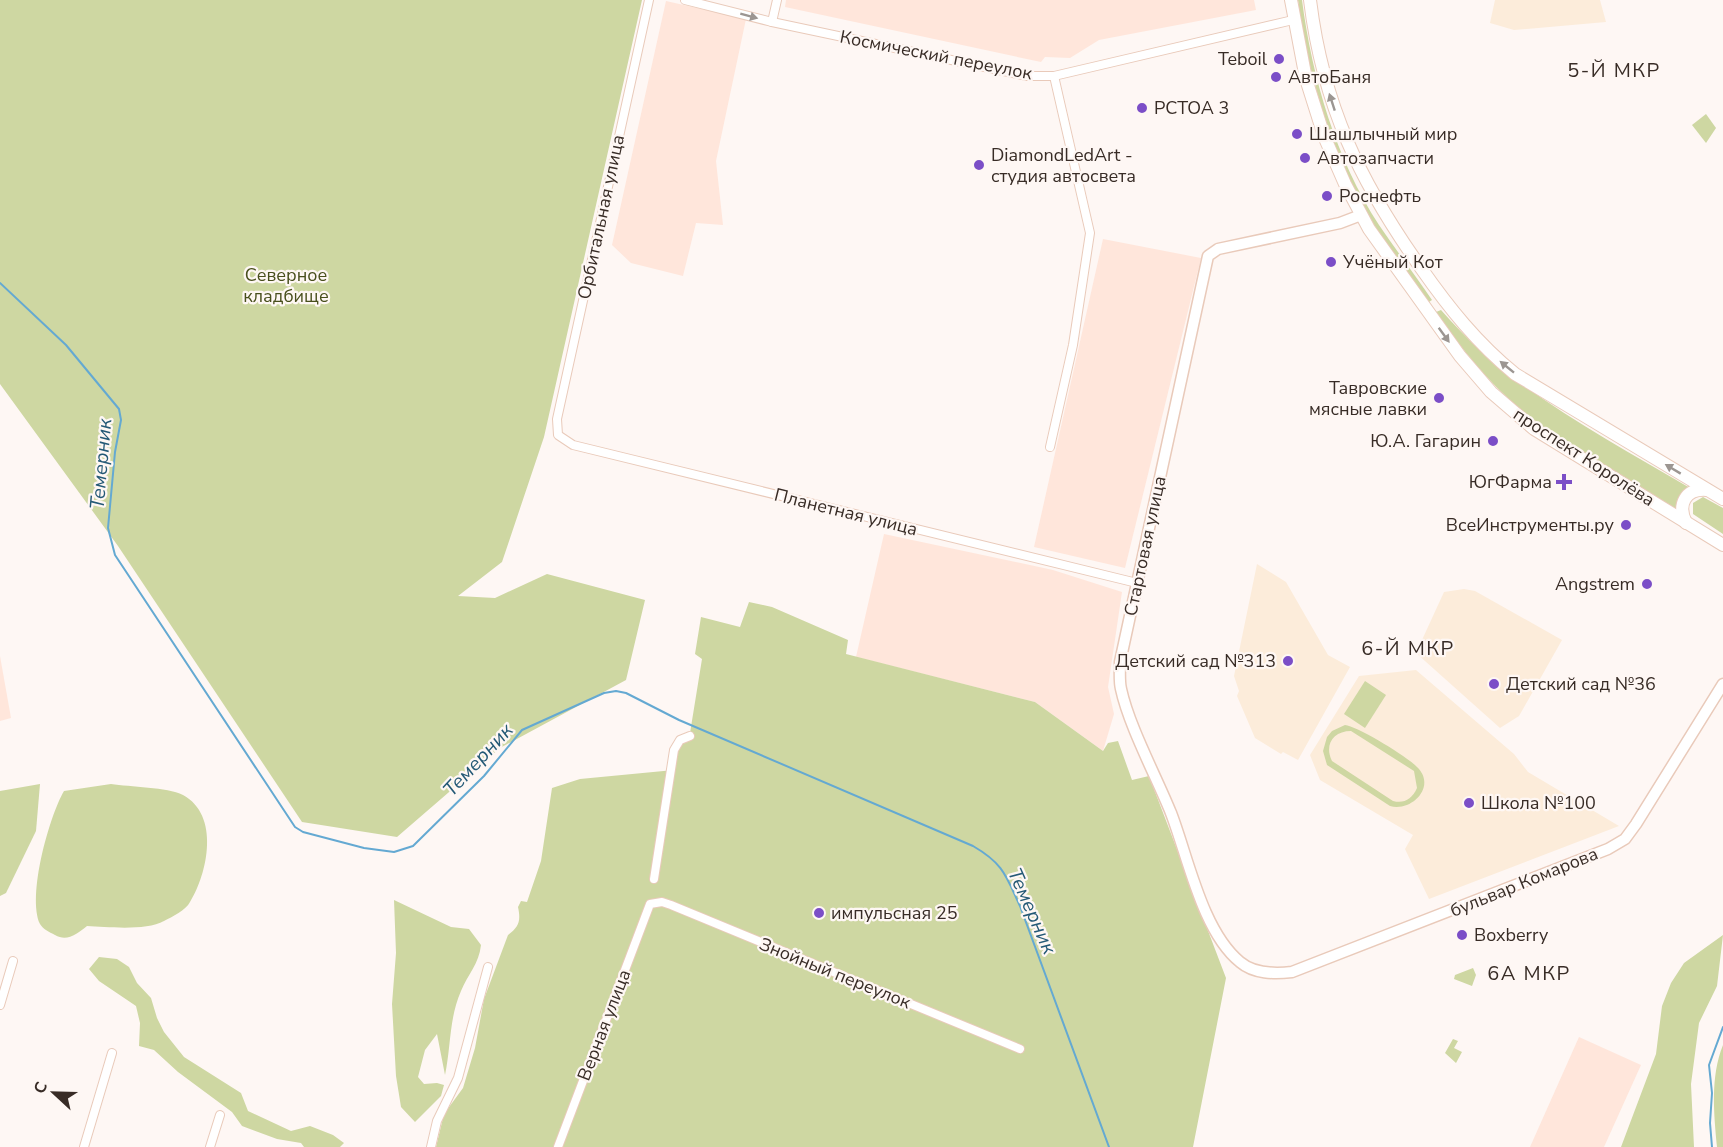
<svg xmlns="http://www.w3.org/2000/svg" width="1723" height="1147" font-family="'Nunito Sans',sans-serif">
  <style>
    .built { fill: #ffe6db }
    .education { fill: #fcecda }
    .green { fill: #ced7a2; fill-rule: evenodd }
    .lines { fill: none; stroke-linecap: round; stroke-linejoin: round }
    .stream { stroke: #64a9d2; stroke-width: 2 }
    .street-casing { stroke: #e9caba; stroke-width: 10 }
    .secondary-casing { stroke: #e9caba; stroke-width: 13 }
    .primary-casing { stroke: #e9caba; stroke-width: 14 }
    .street { stroke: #fff; stroke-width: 8 }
    .secondary { stroke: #fff; stroke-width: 10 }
    .primary { stroke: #fff; stroke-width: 12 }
    .oneway { fill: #9c9692 }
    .poi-dot { fill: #7b4ec7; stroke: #fef7f4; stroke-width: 2 }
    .labels { text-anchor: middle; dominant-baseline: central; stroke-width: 4.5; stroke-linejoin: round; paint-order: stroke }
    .street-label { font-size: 18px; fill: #382c26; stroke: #fef7f4 }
    .poi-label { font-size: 18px; fill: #382c26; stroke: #fef7f4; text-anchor: start }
    .park-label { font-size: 18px; fill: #484f1c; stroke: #fef7f4 }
    .neighbourhood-label { font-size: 20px; letter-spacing: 1.5px; fill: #382c26; stroke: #fef7f4 }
    .water-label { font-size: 20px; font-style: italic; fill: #245976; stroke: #fef7f4 }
  </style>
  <rect width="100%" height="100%" fill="#fef7f4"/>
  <g class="built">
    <path d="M786,0H1254L1256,10L1099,40L1070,58L1045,57L1041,62L785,7Z"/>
    <path d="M666,1L746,19L716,161L723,225L696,223L683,276L631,263L612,245Z"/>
    <path d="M1103,239L1201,258L1125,568L1034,547Z"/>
    <path d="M884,534L1053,570L1122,592L1108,687L1114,714L1103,751L1035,702L856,657Z"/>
    <path d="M0,656L11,718L0,721Z"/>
    <path d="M1579,1037L1641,1065L1604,1147H1530Z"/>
  </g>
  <g class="education">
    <path d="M1495,0H1600L1606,22L1514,30L1490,23Z"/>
    <path d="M1257,564L1286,582L1328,655L1350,667L1298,760L1283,752L1281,754L1255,738L1237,696L1239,691L1234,676Z"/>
    <path d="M1464,589L1475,591L1562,640L1519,716L1500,728L1416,653L1444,592Z"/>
    <path d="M1416,670L1514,754L1528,772L1619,826L1429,899L1405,849L1413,835L1320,780L1310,755L1359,676Z"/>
  </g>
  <g class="green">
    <path d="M0,0H642L544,437L502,562L458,596L495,598L547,574L645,600L626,680L500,748L397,837L302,822L118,546L0,384Z"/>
    <path d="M1298,0H1302C1312,78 1336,159 1379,225C1396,250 1415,275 1432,300L1429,302C1410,276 1390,251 1373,223C1333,155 1308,79 1298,0Z"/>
    <path d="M1706,114L1716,128L1706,143L1692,125Z"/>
    <path d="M1441,310C1509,389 1602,436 1690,488L1677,510C1624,478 1567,448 1519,408C1487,381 1460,347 1436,312Z"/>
    <path d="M1703,497L1723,508V534L1693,514V503Z"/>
    <path d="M749,602L772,607L848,640L846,654L1035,702L1103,751L1108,743L1118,741L1132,780L1149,776L1226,978L1193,1147H436L444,1114L463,1088L475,1048L484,999L508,935C519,927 521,921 518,907L521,901L527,902L541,861L552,788L580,779L674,770L681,740L690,733L702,659L695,654L701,617L740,627Z"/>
    <path d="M1365,681L1386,695L1365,728L1344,714Z"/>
    <path d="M1345,725C1357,726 1408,757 1417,767C1437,786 1412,812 1390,806L1327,765L1323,751L1327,737L1332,731ZM1351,731L1414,771L1417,788C1412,799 1404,804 1393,801L1332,761C1324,745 1333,731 1351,731Z"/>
    <path d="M40,784L36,831L6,893L0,896V791Z"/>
    <path d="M111,784C130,787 167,787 183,795C220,815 208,873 190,902C186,910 172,917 164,921C146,931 108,927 87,926C77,934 67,942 55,935C49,932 43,929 40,924C27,896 49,817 64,791Z"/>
    <path d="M394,900L451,927L469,929L481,945C479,964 468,974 461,991C449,1018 451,1047 445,1075L437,1034L425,1050L418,1077L424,1084L437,1083L444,1085L441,1096L415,1122L401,1107L396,1076L392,1004L396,953Z"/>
    <path d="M1723,935L1717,986L1699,1023L1691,1084L1694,1147H1621L1656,1054L1662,1006L1671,983L1684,963Z"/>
    <path d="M99,957L117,959L129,967L137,983L151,998L157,1018L164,1032L184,1057L241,1093L248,1111L291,1131L310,1126L333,1135L344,1143L340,1147H304L301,1143L277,1139L242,1126L232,1112L178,1072L154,1050L139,1046L140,1023L136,1006L99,981L89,969Z"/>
    <path d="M1473,968L1476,975L1472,986L1454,979L1455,975Z"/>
    <path d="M1453,1039L1458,1041L1454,1048L1462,1052L1456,1063L1445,1053Z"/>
    <path d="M1723,1045V1147H1717C1714,1114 1710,1077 1723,1045Z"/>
  </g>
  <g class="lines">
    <g class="stream">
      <path d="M0,283L66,345L119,409L121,420L115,452L108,528L115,555L295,827L303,832L364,848L394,852L413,846L484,776L522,730L604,693L616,691L626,693L679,720L973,846C1004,864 1006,876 1020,906L1109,1147"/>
      <path d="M1712,1147L1710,1123L1712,1093L1709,1065L1723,1027"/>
    </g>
    <defs>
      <g id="street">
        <path d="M649,0L557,419L558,435L573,445L1137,583"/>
        <path d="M685,0L772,22L1027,76H1054L1293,20"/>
        <path d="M772,22L777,0"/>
        <path d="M1050,447L1073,345L1090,233L1054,76"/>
        <path d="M654,879L674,750L680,740L690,736"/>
        <path d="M0,1005L13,961"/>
        <path d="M84,1147L112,1053"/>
        <path d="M210,1147L220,1115"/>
        <path d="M431,1147L437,1121L458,1078L488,967"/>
        <path d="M558,1147L650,904L662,902L671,905L1020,1049"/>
      </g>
      <path id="secondary" d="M1361,215L1340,223L1218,249L1208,256L1120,662C1120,670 1119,681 1121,689C1129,726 1156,776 1171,813C1188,857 1202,931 1240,962C1254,974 1274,974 1292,972L1608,849L1625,839L1636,824L1723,684"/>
      <g id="primary">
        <path d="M1291,0L1306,79L1324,136L1345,184L1369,229L1460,356L1491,392L1534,429L1723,545"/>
        <path d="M1310,0C1323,106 1360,182 1421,268C1449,308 1477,343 1515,374L1723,499"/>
        <path d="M1686,523C1677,505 1685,488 1707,490"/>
      </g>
    </defs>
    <use href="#street" class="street-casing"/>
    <use href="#secondary" class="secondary-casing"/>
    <use href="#primary" class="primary-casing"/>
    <use href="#street" class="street"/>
    <use href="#secondary" class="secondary"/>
    <use href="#primary" class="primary"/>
  </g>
  <defs><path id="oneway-solid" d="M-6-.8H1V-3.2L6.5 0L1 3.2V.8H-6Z" transform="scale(1.5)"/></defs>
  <g class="oneway">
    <use href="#oneway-solid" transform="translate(749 16) rotate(15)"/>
    <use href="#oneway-solid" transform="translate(1332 102) rotate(-108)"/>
    <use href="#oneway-solid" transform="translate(1444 335) rotate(54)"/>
    <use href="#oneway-solid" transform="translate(1507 367) rotate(-141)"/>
    <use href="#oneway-solid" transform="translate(1673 469) rotate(-149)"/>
  </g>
  <g class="poi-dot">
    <circle cx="1279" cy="59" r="6"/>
    <circle cx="1276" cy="77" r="6"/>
    <circle cx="1142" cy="108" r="6"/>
    <circle cx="1297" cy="134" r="6"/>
    <circle cx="1305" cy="158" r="6"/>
    <circle cx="979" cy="165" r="6"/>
    <circle cx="1327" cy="196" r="6"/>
    <circle cx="1331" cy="262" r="6"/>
    <circle cx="1439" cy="398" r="6"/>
    <circle cx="1493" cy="441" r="6"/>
    <path d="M1561 473h6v6h6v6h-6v6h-6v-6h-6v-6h6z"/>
    <circle cx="1626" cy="525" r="6"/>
    <circle cx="1647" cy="584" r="6"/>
    <circle cx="1288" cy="661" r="6"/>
    <circle cx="1494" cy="684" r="6"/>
    <circle cx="1469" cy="803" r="6"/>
    <circle cx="819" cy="913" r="6"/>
    <circle cx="1462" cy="935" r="6"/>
  </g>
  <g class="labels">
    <g class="street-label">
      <text transform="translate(936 55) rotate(11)">Космический переулок</text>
      <text transform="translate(601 217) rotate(-78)">Орбитальная улица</text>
      <text transform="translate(1584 457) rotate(33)">проспект Королёва</text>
      <text transform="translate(846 512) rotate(14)">Планетная улица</text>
      <text transform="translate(1145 546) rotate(-78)">Стартовая улица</text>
      <text transform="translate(1524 882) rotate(-22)">бульвар Комарова</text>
      <text transform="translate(835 973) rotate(22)">Знойный переулок</text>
      <text transform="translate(604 1025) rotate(-69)">Верная улица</text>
    </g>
    <g class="poi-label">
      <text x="1267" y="59" text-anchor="end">Teboil</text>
      <text x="1288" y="77">АвтоБаня</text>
      <text x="1154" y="108">РСТОА 3</text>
      <text x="1309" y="134">Шашлычный мир</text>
      <text x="991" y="155">DiamondLedArt -<tspan x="991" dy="21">студия автосвета</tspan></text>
      <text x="1317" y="158">Автозапчасти</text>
      <text x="1339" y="196">Роснефть</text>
      <text x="1343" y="262">Учёный Кот</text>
      <text x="1427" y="388" text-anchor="end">Тавровские<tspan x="1427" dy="21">мясные лавки</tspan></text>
      <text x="1481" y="441" text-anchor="end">Ю.А. Гагарин</text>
      <text x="1552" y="482" text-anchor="end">ЮгФарма</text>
      <text x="1614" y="525" text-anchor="end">ВсеИнструменты.ру</text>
      <text x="1635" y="584" text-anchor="end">Angstrem</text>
      <text x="1276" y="661" text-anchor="end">Детский сад №313</text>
      <text x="1506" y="684">Детский сад №36</text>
      <text x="1481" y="803">Школа №100</text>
      <text x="831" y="913">импульсная 25</text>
      <text x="1474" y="935">Boxberry</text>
    </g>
    <g class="park-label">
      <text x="286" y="275">Северное<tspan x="286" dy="21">кладбище</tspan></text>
    </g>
    <g class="neighbourhood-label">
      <text x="1614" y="70">5-Й МКР</text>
      <text x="1408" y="648">6-Й МКР</text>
      <text x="1529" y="973">6А МКР</text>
    </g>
    <g class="water-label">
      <text transform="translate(101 464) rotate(-85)">Темерник</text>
      <text transform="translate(478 760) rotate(-47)">Темерник</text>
      <text transform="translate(1032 911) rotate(66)">Темерник</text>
    </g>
  </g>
  <g transform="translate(54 1093) rotate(292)" stroke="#fef7f4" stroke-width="4.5" paint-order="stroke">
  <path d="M0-4.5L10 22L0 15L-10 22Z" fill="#382c26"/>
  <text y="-9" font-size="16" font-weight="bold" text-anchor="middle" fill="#382c26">С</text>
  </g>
</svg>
